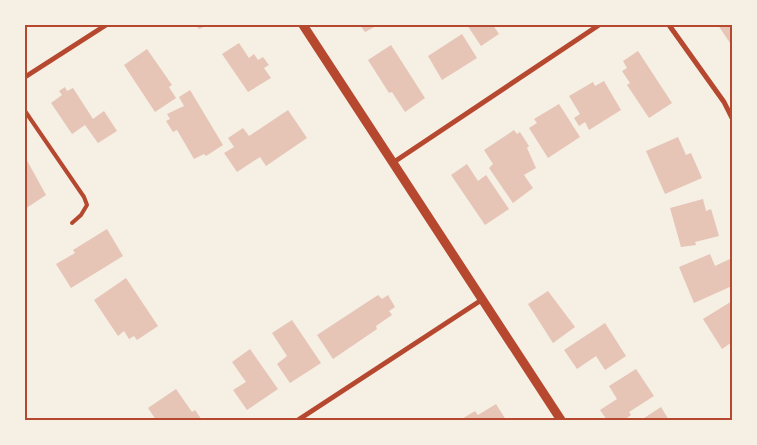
<svg xmlns="http://www.w3.org/2000/svg" width="757" height="445" font-family="Literata,serif">
  <style>
    .building { fill: #e6c5b7 }
    .lines { fill: none; stroke-linecap: round; stroke-linejoin: round }
    .service { stroke: #b5482f; stroke-width: 4 }
    .minor { stroke: #b5482f; stroke-width: 5 }
    .tertiary { stroke: #b5482f; stroke-width: 9 }
    .neatline { fill: none; stroke: #b5482f; stroke-width: 2 }
  </style>
  <rect width="100%" height="100%" fill="#f6efe4"/>
  <g class="building">
    <path d="M196,25H208L199,29Z"/>
    <path d="M360,25H378L365,32Z"/>
    <path d="M467,25H493L499,34L481,46Z"/>
    <path d="M718,25H732V46Z"/>
    <path d="M462,34L477,58L442,80L428,56Z"/>
    <path d="M239,43L249,58L254,54L258,60L263,57L269,65L264,68L271,78L248,92L222,54Z"/>
    <path d="M391,45L425,98L405,112L392,92L389,93L368,60Z"/>
    <path d="M147,49L172,85L169,87L176,98L155,112L124,65Z"/>
    <path d="M638,51L672,103L649,118L627,85L630,83L622,71L627,68L623,61Z"/>
    <path d="M604,81L621,110L589,130L585,122L579,126L574,118L580,114L569,96L593,82L595,86Z"/>
    <path d="M65,87L67,91L73,88L93,119L104,111L117,131L98,143L85,125L72,134L51,103L62,95L59,91Z"/>
    <path d="M190,90L223,145L206,156L204,154L194,159L177,130L173,132L166,121L170,119L167,114L184,106L179,97Z"/>
    <path d="M559,104L580,137L548,158L529,128L537,123L534,119Z"/>
    <path d="M288,110L307,138L266,166L260,157L237,172L224,153L234,147L228,138L243,128L249,136Z"/>
    <path d="M514,130L517,134L520,132L529,146L527,148L536,168L524,175L533,188L513,203L489,168L493,164L484,150Z"/>
    <path d="M678,137L686,155L691,153L702,178L665,194L646,151Z"/>
    <path d="M25,157L46,195L25,209Z"/>
    <path d="M467,164L478,181L486,175L509,209L485,225L451,175Z"/>
    <path d="M703,199L706,211L711,209L719,236L695,242L696,245L681,247L670,208Z"/>
    <path d="M107,229L123,256L71,288L56,264L75,253L73,250Z"/>
    <path d="M710,254L715,266L732,258V286L694,303L679,267Z"/>
    <path d="M126,278L158,326L137,340L134,336L129,339L124,331L118,336L94,300Z"/>
    <path d="M548,291L575,327L553,343L528,304Z"/>
    <path d="M378,295L382,299L388,295L395,307L389,311L392,315L376,326L377,329L333,359L317,335Z"/>
    <path d="M732,301V342L722,349L703,319Z"/>
    <path d="M292,320L321,363L290,383L277,364L287,356L272,333Z"/>
    <path d="M605,323L626,356L605,370L596,356L577,369L564,350Z"/>
    <path d="M250,349L278,389L247,410L233,390L246,382L232,362Z"/>
    <path d="M636,369L654,396L629,412L631,415L624,420H607L600,410L617,399L609,386Z"/>
    <path d="M176,389L192,412L195,410L202,420H156L148,408Z"/>
    <path d="M496,404L506,420H460L475,411L478,415Z"/>
    <path d="M661,407L669,420H641Z"/>
  </g>
  <g class="lines">
    <path class="service" d="M25,111L84,197L87,205L81,215L72,223"/>
    <g class="minor">
      <path d="M669,25L724,102L732,118"/>
      <path d="M25,77L106,25"/>
      <path d="M394,162L599,25"/>
      <path d="M298,420L483,299"/>
    </g>
    <path class="tertiary" d="M303,25L561,420"/>
  </g>
  <rect width="757" height="445" fill="none" stroke="#f6efe4" stroke-width="52"/>
  <rect x="26" y="26" width="705" height="393" class="neatline"/>
</svg>
